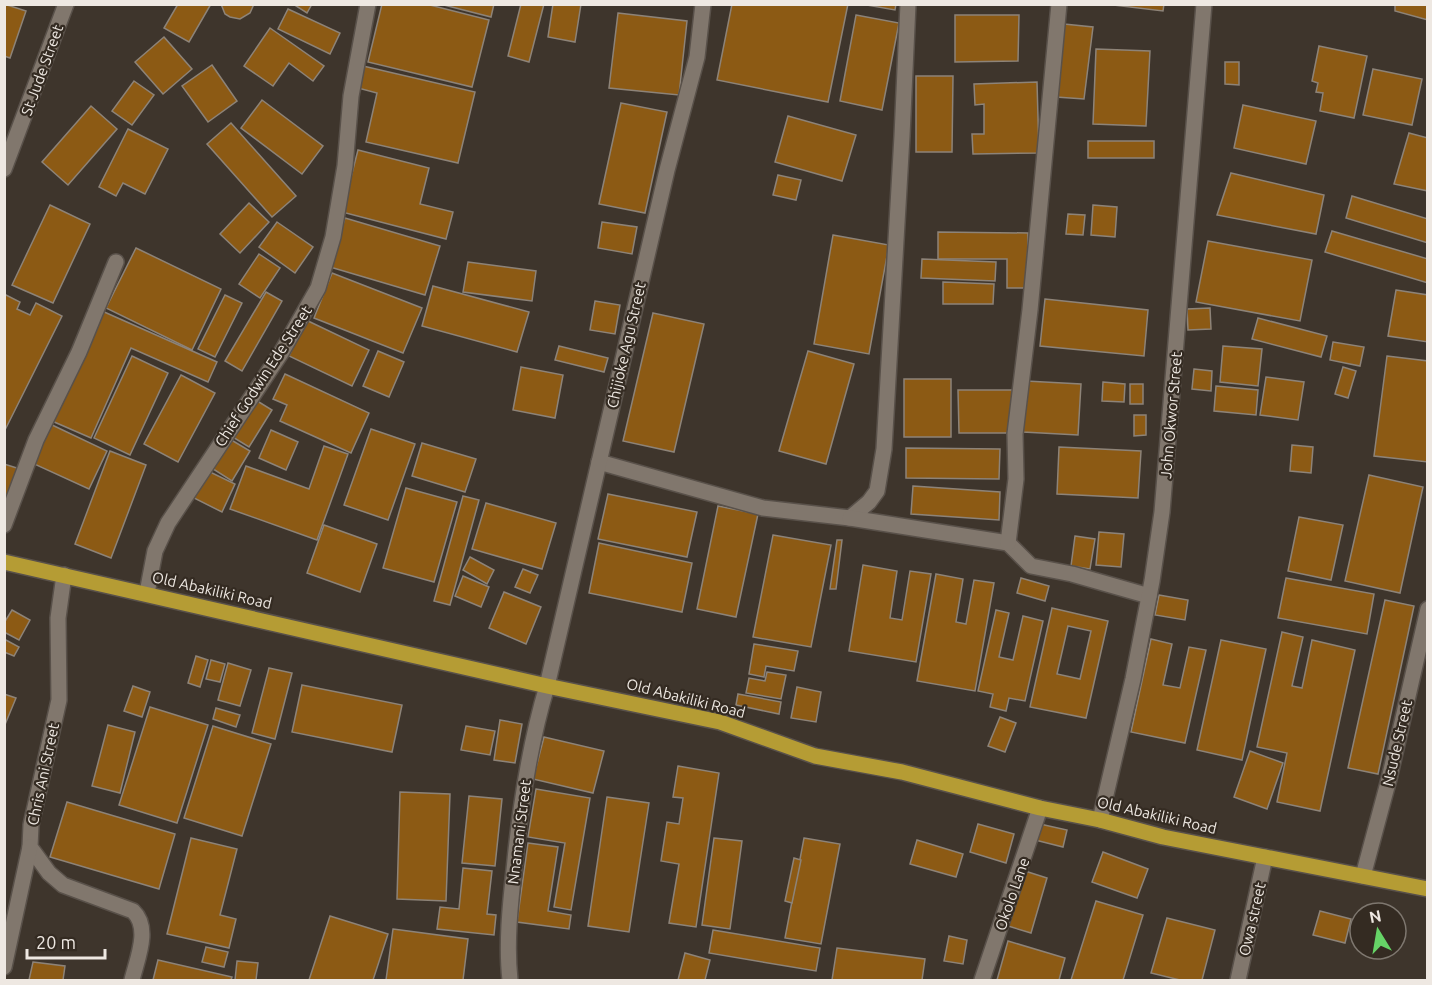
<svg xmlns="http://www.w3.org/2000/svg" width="1432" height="985" font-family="Ubuntu,sans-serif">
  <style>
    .building { fill: #8c5a14; stroke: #8d8378; stroke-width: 1.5; fill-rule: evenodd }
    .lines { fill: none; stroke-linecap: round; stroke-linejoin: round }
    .minor-casing { stroke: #59514a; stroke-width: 18 }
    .major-casing { stroke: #59514a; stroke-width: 18 }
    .minor { stroke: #81776d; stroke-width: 15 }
    .major { stroke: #b59c34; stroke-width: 15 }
    .labels { text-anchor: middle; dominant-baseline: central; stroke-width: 4.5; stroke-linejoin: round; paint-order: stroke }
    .street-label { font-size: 15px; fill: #eee8e2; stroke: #342b22 }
  </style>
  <rect width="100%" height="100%" fill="#3e352c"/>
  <g class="building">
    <path d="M4,4L26,11L10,58L4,56Z"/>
    <path d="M178,4H211L189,42L164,28Z"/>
    <path d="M221,4H254L250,13L240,19L230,17L225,14Z"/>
    <path d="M293,4H312L307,13Z"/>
    <path d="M382,4H426L489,20L472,87L368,62Z"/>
    <path d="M440,4H494L491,17Z"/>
    <path d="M521,4H544L529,62L508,56Z"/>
    <path d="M553,4H581L575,42L548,37Z"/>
    <path d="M732,4H848L828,102L717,80Z"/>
    <path d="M861,4H896L895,10Z"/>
    <path d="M1105,4H1164L1163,11Z"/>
    <path d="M1395,4H1428V20L1395,11Z"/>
    <path d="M288,9L340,33L330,54L278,29Z"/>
    <path d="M618,13L687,21L679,95L609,88Z"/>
    <path d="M856,15L899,23L882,110L840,101Z"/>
    <path d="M955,15H1019L1018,61L955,62Z"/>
    <path d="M1064,24L1093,27L1084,99L1056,97Z"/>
    <path d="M270,28L324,66L313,81L289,63L273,86L244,66Z"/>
    <path d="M164,37L192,69L163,94L135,62Z"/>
    <path d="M1319,46L1367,56L1354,118L1320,111L1323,93L1316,92L1318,83L1312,81Z"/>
    <path d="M1096,49L1150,51L1146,126L1093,124Z"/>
    <path d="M1225,62H1239V85L1225,84Z"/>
    <path d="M212,65L237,101L208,122L182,86Z"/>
    <path d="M363,66L475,92L458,163L366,142L377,93L358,88Z"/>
    <path d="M1373,69L1422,79L1412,125L1363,115Z"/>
    <path d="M916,76H953L952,152H916Z"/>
    <path d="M134,81L154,95L132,125L112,111Z"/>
    <path d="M1037,82L1039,153L973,154L972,134H984V104L975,105L974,84Z"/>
    <path d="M262,100L323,146L302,174L241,128Z"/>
    <path d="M621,103L667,112L645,213L599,204Z"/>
    <path d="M1243,105L1316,121L1306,164L1234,148Z"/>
    <path d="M91,106L117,129L68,185L42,162Z"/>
    <path d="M788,116L856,135L842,181L775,162Z"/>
    <path d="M231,123L296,196L272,217L207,144Z"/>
    <path d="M128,129L168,149L145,194L123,183L116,196L99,187Z"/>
    <path d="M1409,133L1428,138V191L1394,184Z"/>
    <rect x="1088" y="141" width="66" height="17"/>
    <path d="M358,150L429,168L420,204L453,212L446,239L342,212Z"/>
    <path d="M1231,173L1324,195L1316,234L1217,215Z"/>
    <path d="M778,175L801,180L796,200L773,195Z"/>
    <path d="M1352,196L1428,219V243L1346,218Z"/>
    <path d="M249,203L269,222L240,253L220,234Z"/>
    <path d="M50,205L90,224L53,303L12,285Z"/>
    <path d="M1093,205L1117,207L1115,237L1091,235Z"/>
    <path d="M1068,214L1085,215L1083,235L1066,234Z"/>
    <path d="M345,218L440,246L425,295L330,267Z"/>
    <path d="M277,222L313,247L295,273L259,247Z"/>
    <path d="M602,222L637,227L632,254L598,248Z"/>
    <path d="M1332,231L1428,259V283L1325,252Z"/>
    <path d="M938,232L1028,233L1027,288H1007V259H938Z"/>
    <path d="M833,235L889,245L869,354L814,344Z"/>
    <path d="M1208,241L1312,260L1300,321L1196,302Z"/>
    <path d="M136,248L221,289L192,350L106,308Z"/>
    <path d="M259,254L280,268L260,298L239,284Z"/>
    <path d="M922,259L996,262L995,281L921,278Z"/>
    <path d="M468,262L536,271L532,301L463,292Z"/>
    <path d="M332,273L422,308L403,353L314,318Z"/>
    <path d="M943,282L994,284L993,304H943Z"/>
    <path d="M433,286L529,312L517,352L422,326Z"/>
    <path d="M1396,290L1428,295V342L1388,336Z"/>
    <path d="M266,292L282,301L242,371L225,361Z"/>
    <path d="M4,294L20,302L17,309L30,315L36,303L62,316L4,432Z"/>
    <path d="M225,295L242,303L215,357L198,349Z"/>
    <path d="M1045,299L1148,310L1144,356L1040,346Z"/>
    <path d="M595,301L620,305L615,334L590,330Z"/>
    <path d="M1210,308L1211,329L1188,330L1187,309Z"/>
    <path d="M102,311L217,362L208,382L131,348L91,438L52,421Z"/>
    <path d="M653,313L704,324L674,452L623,441Z"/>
    <path d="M1258,318L1327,336L1321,357L1252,339Z"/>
    <path d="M306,320L369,350L352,386L289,356Z"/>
    <path d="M1333,342L1364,347L1360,366L1330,360Z"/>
    <path d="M559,346L608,358L604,372L555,360Z"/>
    <path d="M1223,346L1262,349L1258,386L1220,382Z"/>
    <path d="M378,351L404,362L389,397L363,386Z"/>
    <path d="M808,351L854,364L826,464L779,451Z"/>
    <path d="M132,356L168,373L130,455L94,438Z"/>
    <path d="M1387,356L1428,361V462L1374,456Z"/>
    <path d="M521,367L563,375L555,418L513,410Z"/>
    <path d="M1343,367L1356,371L1348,398L1335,394Z"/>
    <path d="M1194,369L1212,371L1211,391L1192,389Z"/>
    <path d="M285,374L369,413L351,453L280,421L287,405L273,399Z"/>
    <path d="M181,375L215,393L178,462L144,444Z"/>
    <path d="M1266,377L1304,382L1298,420L1260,415Z"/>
    <rect x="904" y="379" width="47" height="58"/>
    <path d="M1026,381L1081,384L1078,435L1023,432Z"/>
    <path d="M1103,382L1125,384L1124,402L1102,401Z"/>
    <rect x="1130" y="384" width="13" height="20"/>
    <path d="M1216,386L1258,390L1256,415L1214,411Z"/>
    <path d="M958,390H1012V433H959Z"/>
    <path d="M254,399L272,410L249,447L231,436Z"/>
    <path d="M1134,415H1146V435L1134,436Z"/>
    <path d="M50,424L107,451L89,489L32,463Z"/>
    <path d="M371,429L415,444L388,520L344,505Z"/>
    <path d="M271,430L298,442L286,470L259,458Z"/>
    <path d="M228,438L250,451L232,481L210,467Z"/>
    <path d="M422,443L476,459L465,492L412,476Z"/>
    <path d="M1292,445L1313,447L1311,473L1290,471Z"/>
    <path d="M324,446L348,454L317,540L230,509L246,466L309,489Z"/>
    <path d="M1059,447L1141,451L1138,498L1057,494Z"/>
    <path d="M906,448L1000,449L999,479L906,478Z"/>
    <path d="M110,451L146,465L111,558L75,544Z"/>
    <path d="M4,464L20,469L4,505Z"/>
    <path d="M208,471L235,484L222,512L194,498Z"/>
    <path d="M1369,475L1423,487L1400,593L1345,581Z"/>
    <path d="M913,486L1000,492L999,520L911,514Z"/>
    <path d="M406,488L457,502L434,582L383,568Z"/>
    <path d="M608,494L697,512L687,557L598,539Z"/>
    <path d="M463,496L479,500L450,605L434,601Z"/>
    <path d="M486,503L556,523L542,569L472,549Z"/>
    <path d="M718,506L758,514L736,617L697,609Z"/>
    <path d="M1299,517L1343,525L1331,580L1288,571Z"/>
    <path d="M324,525L377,544L360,592L307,573Z"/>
    <path d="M1099,532L1124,534L1121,567L1096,565Z"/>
    <path d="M773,535L831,545L811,647L753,637Z"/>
    <path d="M1075,536L1095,539L1090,569L1071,566Z"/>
    <path d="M837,540H842L836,589H830Z"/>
    <path d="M599,543L692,563L682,612L589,593Z"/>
    <path d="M470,557L494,570L487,584L463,570Z"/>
    <path d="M863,565L897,571L890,618L902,620L910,571L931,574L916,662L849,651Z"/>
    <path d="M523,569L538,575L530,593L515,587Z"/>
    <path d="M936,574L963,579L956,622L966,624L974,580L994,583L975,691L917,681Z"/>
    <path d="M463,576L489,587L481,607L455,596Z"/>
    <path d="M1021,578L1049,586L1045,601L1017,593Z"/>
    <path d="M1286,578L1374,594L1367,634L1278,618Z"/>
    <path d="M504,592L541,607L526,644L489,628Z"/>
    <path d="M1159,595L1188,600L1185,620L1155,615Z"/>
    <path d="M1385,600L1414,606L1378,774L1348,768Z"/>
    <path d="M1052,608L1108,621L1086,718L1030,707ZM1068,626L1091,631L1080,679L1057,674Z"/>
    <path d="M12,610L30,620L19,640L4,632V623Z"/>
    <path d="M996,610L1009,613L999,657L1013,660L1023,616L1043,621L1025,701L1009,698L1006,711L990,707L993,694L978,691Z"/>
    <path d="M1282,632L1303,637L1292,686L1302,688L1312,640L1355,650L1320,811L1277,802L1287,753L1257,747Z"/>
    <path d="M4,639L19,647L14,656L4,652Z"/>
    <path d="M1151,639L1172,644L1163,685L1180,688L1189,647L1206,650L1185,743L1131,732Z"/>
    <path d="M1221,640L1266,649L1242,760L1197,750Z"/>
    <path d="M754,644L798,651L794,671L766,666L764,677L749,674Z"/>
    <path d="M196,656L208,660L200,687L188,683Z"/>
    <path d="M211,660L225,664L220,682L206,679Z"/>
    <path d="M228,663L251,670L240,706L218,700Z"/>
    <path d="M269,668L292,673L275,739L252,733Z"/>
    <path d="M767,672L786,675L781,699L746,693L749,678L765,681Z"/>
    <path d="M302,685L402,705L392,752L292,732Z"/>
    <path d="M133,686L150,692L142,717L124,711Z"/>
    <path d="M797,687L821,692L816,722L791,718Z"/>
    <path d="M4,694L16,698L4,727Z"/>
    <path d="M738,694L781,702L779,714L736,705Z"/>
    <path d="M150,707L208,725L177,823L119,805Z"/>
    <path d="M216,708L240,715L236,727L213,719Z"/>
    <path d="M1000,717L1016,723L1005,752L988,746Z"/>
    <path d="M500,720L522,724L515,763L494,760Z"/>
    <path d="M108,725L135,732L120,793L92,786Z"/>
    <path d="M213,726L271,744L242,836L184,818Z"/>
    <path d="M466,726L495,731L490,755L461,750Z"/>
    <path d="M544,737L604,751L593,793L533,779Z"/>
    <path d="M1250,751L1283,763L1267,809L1234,797Z"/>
    <path d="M678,766L719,773L696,927L669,923L679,864L661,861L667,822L679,824L683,798L673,797Z"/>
    <path d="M536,789L590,798L571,910L554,907L565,843L528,837Z"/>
    <path d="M400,792L450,794L446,901L397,899Z"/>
    <path d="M469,796L502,799L495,866L462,863Z"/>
    <path d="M607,797L649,803L629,932L588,926Z"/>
    <path d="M67,802L175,834L159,889L50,857Z"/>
    <path d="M978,824L1014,834L1006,863L970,852Z"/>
    <path d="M1040,824L1067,830L1063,847L1035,840Z"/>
    <path d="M191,838L237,849L220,915L236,919L229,948L167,934Z"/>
    <path d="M714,838L742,841L730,929L702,925Z"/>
    <path d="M804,838L840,844L821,944L785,938Z"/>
    <path d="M917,840L963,854L956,877L910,864Z"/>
    <path d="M528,843L558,847L548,911L571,915L569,929L517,922Z"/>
    <path d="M1103,852L1148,869L1137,898L1092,882Z"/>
    <path d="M794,858L801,860L792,903L785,901Z"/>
    <path d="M463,868L492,871L487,914L496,915L494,935L437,929L440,907L459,909Z"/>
    <path d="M1025,871L1047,878L1031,933L1008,926Z"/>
    <path d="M1096,901L1143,915L1123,980H1071Z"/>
    <path d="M1320,911L1351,919L1345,943L1313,935Z"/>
    <path d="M330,916L388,934L373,980H309Z"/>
    <path d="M1167,918L1215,930L1202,980H1180L1151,973Z"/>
    <path d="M393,929L468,939L463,980H386Z"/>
    <path d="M713,930L820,948L816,971L709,953Z"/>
    <path d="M949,936L967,940L963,964L944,961Z"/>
    <path d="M1008,941L1065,958L1059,980H997Z"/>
    <path d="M206,947L228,952L224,967L202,962Z"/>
    <path d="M837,948L925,959L922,980H832Z"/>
    <path d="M685,953L710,960L705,980H678Z"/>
    <path d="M158,960L232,977L231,980H153Z"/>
    <path d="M237,961L258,963L256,980H235Z"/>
    <path d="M33,962L65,966L63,980H29Z"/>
  </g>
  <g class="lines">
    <defs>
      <g id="minor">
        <path d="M4,169L66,4"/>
        <path d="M599,462L763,508L850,518L869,502L877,491L884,449L902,136L908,4"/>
        <path d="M850,518L1008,543L1031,566L1072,574L1149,596"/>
        <path d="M4,525L36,440L79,352L116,262"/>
        <path d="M1008,543L1016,479L1015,434L1030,310L1059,4"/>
        <path d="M64,575L58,618L59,700L31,825L30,847L49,873L63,885L133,911C151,928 137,959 132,980"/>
        <path d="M147,593L155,551L168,523L281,353L318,288L333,237L345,166L351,96L368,4"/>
        <path d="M1100,820L1133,679L1152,581L1162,512L1204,4"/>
        <path d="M1363,876L1389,779L1428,609"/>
        <path d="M4,967L30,847"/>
        <path d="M510,980C506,945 510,906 514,870C520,807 529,746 547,686L667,170L697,57L703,4"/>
        <path d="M982,980L1040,808"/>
        <path d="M1238,980L1265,857"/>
      </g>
      <path id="major" d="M4,562L547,686L720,722L815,756L902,772L1040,808L1100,820L1163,837L1428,889"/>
    </defs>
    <use href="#minor" class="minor-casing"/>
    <use href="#major" class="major-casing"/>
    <use href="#minor" class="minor"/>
    <use href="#major" class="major"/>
  </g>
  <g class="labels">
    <g class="street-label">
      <text transform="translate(42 70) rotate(-70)">St Jude Street</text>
      <text transform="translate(626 345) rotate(-77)">Chijioke Agu Street</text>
      <text transform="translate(263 376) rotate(-57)">Chief Godwin Ede Street</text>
      <text transform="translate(1171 415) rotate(-85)">John Okwor Street</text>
      <text transform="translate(212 590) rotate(13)">Old Abakiliki Road</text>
      <text transform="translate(686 698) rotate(14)">Old Abakiliki Road</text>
      <text transform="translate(1397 743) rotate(-77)">Nsude Street</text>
      <text transform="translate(43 774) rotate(-78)">Chris Ani Street</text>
      <text transform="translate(1157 815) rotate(13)">Old Abakiliki Road</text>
      <text transform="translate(519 832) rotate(-83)">Nnamani Street</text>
      <text transform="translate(1012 894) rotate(-71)">Okolo Lane</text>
      <text transform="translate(1252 919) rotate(-77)">Owa street</text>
    </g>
  </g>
  <rect width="1432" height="985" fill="none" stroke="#eee8e2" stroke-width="12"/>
  <g transform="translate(1378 931) rotate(349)"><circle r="28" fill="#342b22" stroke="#7e776f" stroke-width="1.5"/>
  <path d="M0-4.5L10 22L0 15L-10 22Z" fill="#66d467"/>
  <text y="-9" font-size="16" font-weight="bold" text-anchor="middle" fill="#eee8e2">N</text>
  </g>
  <path d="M27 949v9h78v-9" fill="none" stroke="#eee8e2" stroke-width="3"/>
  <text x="36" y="949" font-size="18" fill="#eee8e2" stroke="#342b22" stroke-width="4.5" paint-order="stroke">20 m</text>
</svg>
